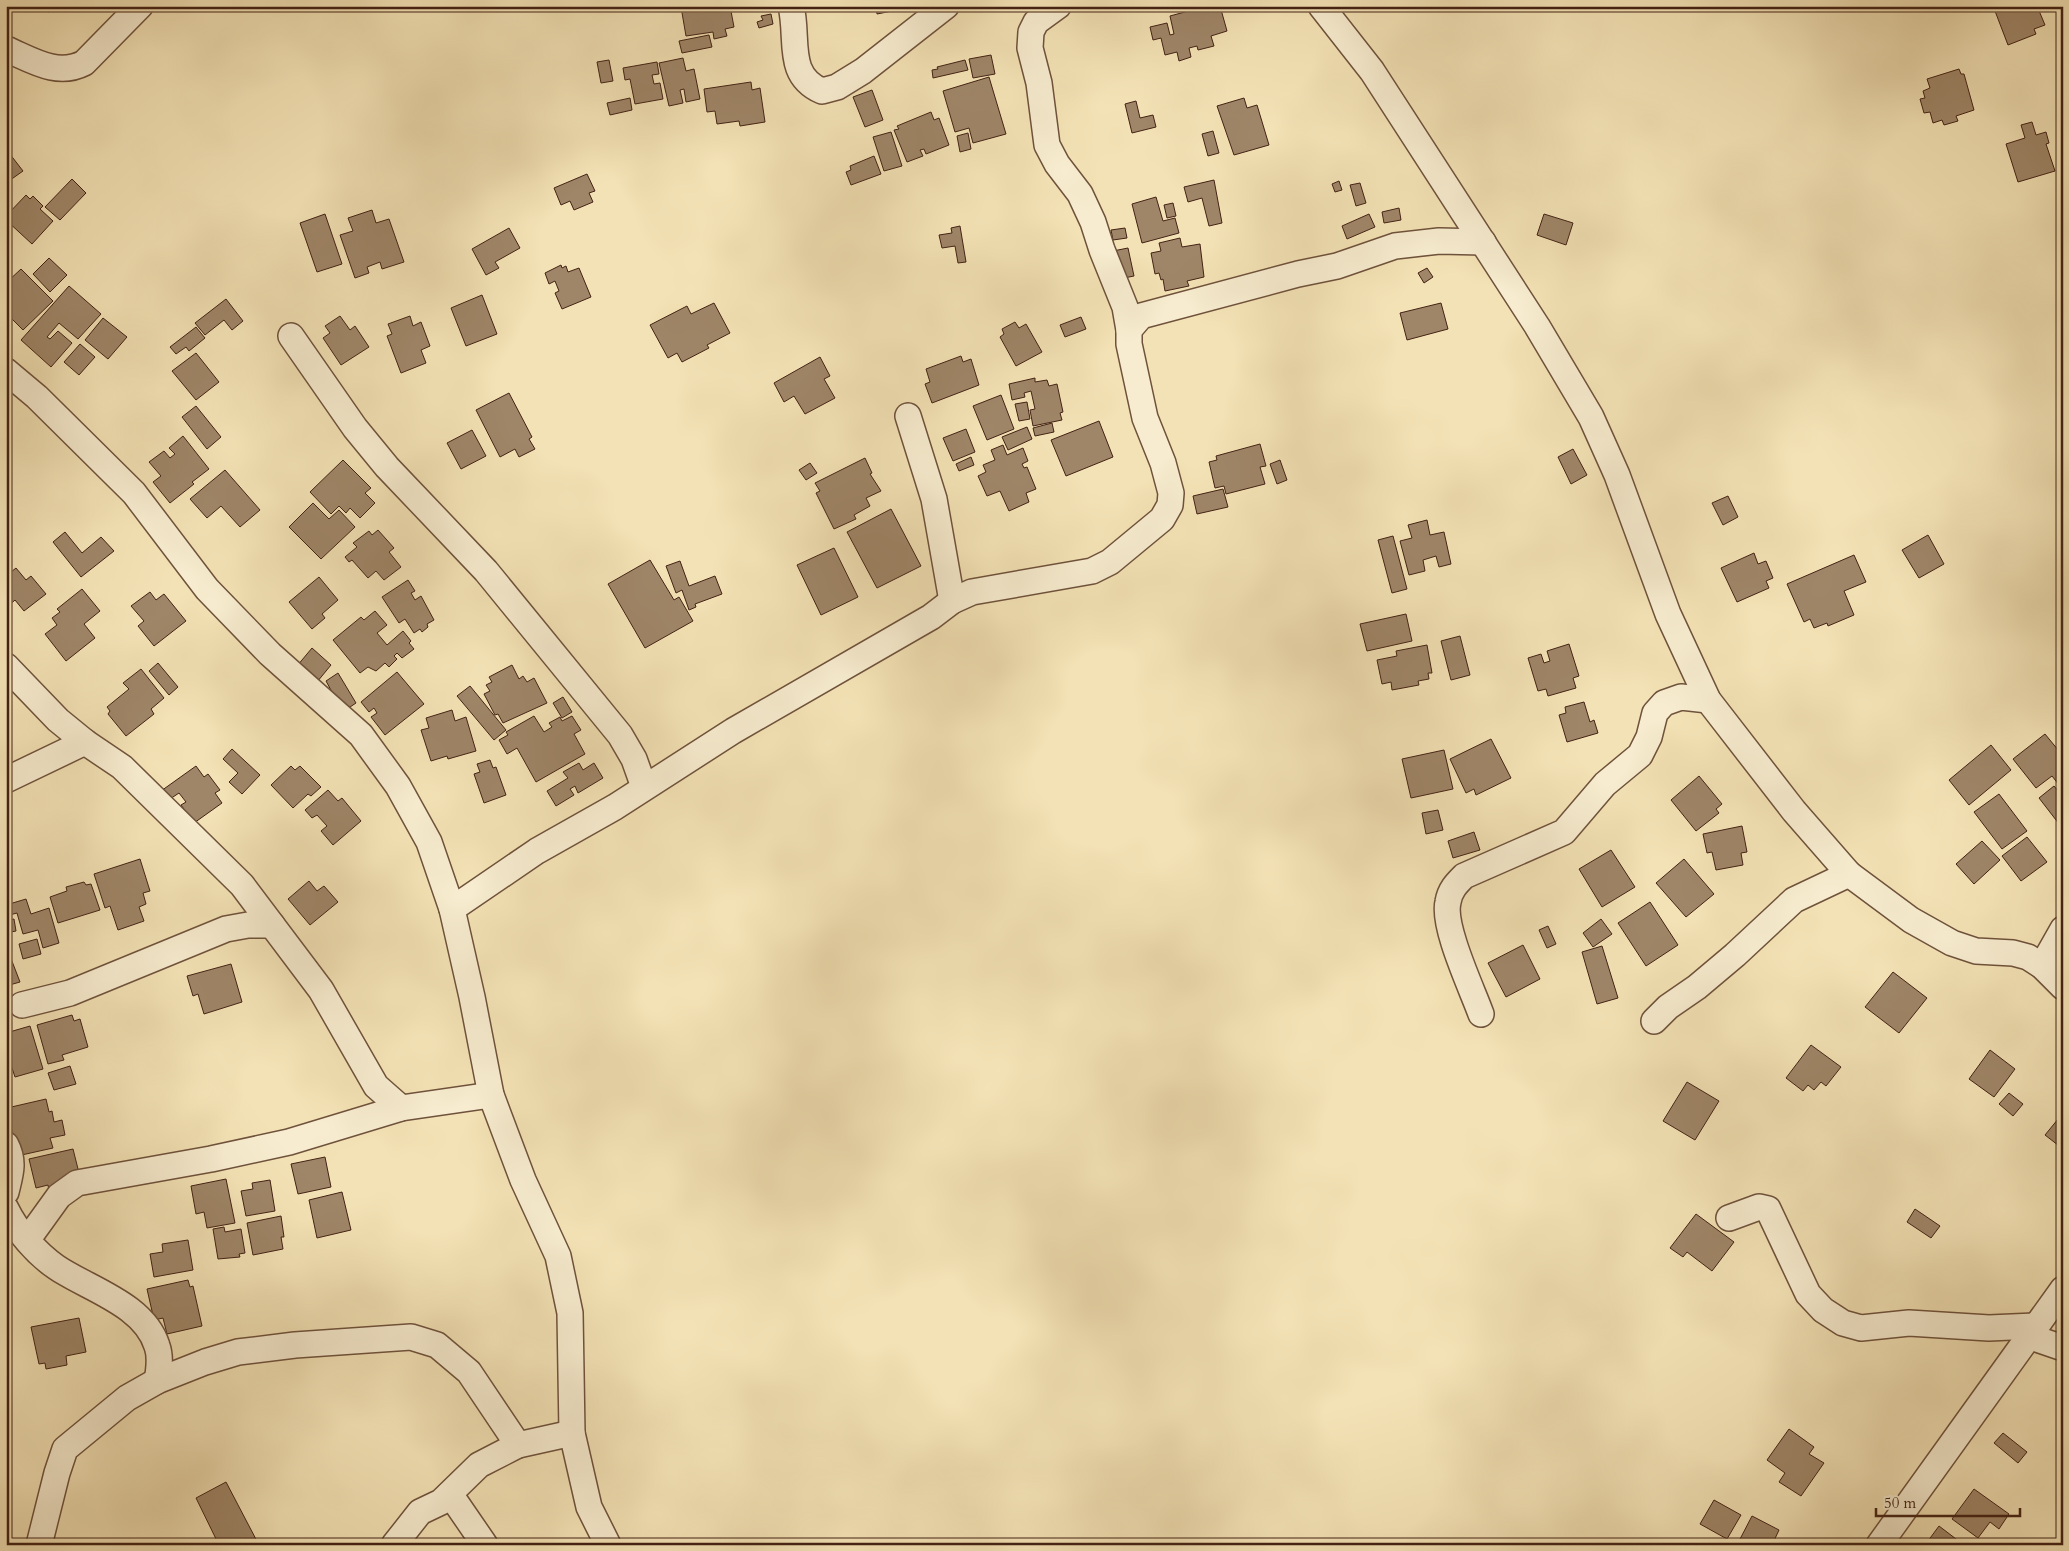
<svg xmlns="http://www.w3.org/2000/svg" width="2069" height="1551" font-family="Cardo,serif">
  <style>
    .building { fill: #9f8668; stroke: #432214 }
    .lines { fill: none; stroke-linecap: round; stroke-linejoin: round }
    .minor-casing { stroke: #6f523c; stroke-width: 28 }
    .minor { stroke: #f7eccf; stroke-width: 25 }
  </style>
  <rect width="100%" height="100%" fill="#f3e2b5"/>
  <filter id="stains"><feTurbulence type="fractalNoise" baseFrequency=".004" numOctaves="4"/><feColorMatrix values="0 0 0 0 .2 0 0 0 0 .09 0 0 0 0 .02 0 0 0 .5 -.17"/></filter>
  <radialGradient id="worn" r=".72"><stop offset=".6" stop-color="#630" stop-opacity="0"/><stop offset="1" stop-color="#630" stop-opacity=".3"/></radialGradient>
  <g class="building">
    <path d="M44,6H60L48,12Z"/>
    <path d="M730,6L734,27L725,29L727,36L714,39L713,32L686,36L681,7Z"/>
    <path d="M876,6H891L892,11L877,14Z"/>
    <path d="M1207,6H1220L1227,31L1211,36L1214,46L1198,50L1197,46L1189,48L1191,57L1179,61L1177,52L1165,55L1161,38L1153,40L1150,27L1167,23L1170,35L1174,34L1170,16Z"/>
    <path d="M1995,6H2037L2045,25L2034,29L2036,34L2008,45L1995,11L1997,10Z"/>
    <path d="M771,14L773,24L759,28L757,22L763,20L761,16Z"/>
    <path d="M709,35L712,47L682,53L679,41Z"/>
    <path d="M991,55L995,74L973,78L969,59Z"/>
    <path d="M683,58L686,71L694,69L700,99L686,102L684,89L680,90L683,103L669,106L659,63Z"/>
    <path d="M609,60L613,81L601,83L597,62Z"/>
    <path d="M965,60L968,70L933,78L932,70L938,69L937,67Z"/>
    <path d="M657,62L659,74L652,75L654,84L660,83L663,99L635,104L630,79L625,80L623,68Z"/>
    <path d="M1959,69L1961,74H1964L1974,110L1956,116L1958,121L1944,125L1942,120L1933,123L1930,112L1924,113L1920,99L1925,98L1923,91L1930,88L1927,79Z"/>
    <path d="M989,77L1006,134L973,143L969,128L955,132L943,91Z"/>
    <path d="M751,82L752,90L760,88L765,122L740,126L739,121L717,124L715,111L707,112L704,89Z"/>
    <path d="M872,90L883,120L865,127L853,97Z"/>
    <path d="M630,98L632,110L610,115L607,103Z"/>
    <path d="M1244,98L1247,108L1257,105L1269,145L1234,155L1217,106Z"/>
    <path d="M1136,101L1140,118L1153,115L1156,127L1132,133L1125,104Z"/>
    <path d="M931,112L934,120L939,118L949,145L926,154L924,149L920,150L923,156L907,162L894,130L899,129L897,126Z"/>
    <path d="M2032,122L2036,135L2046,132L2049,143L2046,144L2055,171L2018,182L2006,144L2025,138L2021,125Z"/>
    <path d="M1213,131L1219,153L1208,156L1202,134Z"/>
    <path d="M891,132L902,166L884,171L873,137Z"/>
    <path d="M968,133L971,149L960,152L957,136Z"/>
    <path d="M6,149L23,171L6,183Z"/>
    <path d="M874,156L881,174L851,185L846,172L851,170L850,166Z"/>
    <path d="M587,174L595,191L589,193L593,202L574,210L570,201L561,205L554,188Z"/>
    <path d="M72,179L86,193L60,220L45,207Z"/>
    <path d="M1214,180L1222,223L1209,226L1202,198L1188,202L1184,187Z"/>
    <path d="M1339,181L1342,190L1335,192L1332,184Z"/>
    <path d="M1360,183L1366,203L1356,206L1350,185Z"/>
    <path d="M26,195L30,199L33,196L43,206L40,209L53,221L32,244L6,220V216Z"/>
    <path d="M1156,197L1163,221L1175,218L1179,233L1142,243L1132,204Z"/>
    <path d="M1173,203L1176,216L1167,218L1164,205Z"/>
    <path d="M1399,208L1401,220L1384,223L1382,212Z"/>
    <path d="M372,210L376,223L389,219L404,262L382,269L380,262L367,267L369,273L355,278L340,235L353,231L348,218Z"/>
    <path d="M325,214L342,264L317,272L300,223Z"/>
    <path d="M1369,214L1375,227L1347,239L1342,226Z"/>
    <path d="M1544,214L1573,223L1566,245L1537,235Z"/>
    <path d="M960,226L966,262L958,263L955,246L942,248L939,235L952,233L951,228Z"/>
    <path d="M509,228L520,248L495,262L499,268L486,275L472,249Z"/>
    <path d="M1125,228L1127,238L1113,240L1111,230Z"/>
    <path d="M1180,238L1182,247L1200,244L1204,277L1187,281L1189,286L1165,291L1163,279L1161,280L1159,273L1155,274L1151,253L1161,251L1159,243Z"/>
    <path d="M1128,248L1134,276L1119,279L1113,251Z"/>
    <path d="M49,258L67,275L50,292L33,274Z"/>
    <path d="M561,265L562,268L566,266L568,272L579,268L591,297L562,309L555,293L559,291L555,281L549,284L545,273Z"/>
    <path d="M1427,268L1433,277L1424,283L1418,273Z"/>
    <path d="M21,269L53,301L23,330L6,313V283Z"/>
    <path d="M69,286L101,314L78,339L59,323L47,337L50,339L58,331L72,343L51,367L21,340Z"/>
    <path d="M482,295L497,334L466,346L451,308Z"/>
    <path d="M226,299L243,321L232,330L224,320L205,335L195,323Z"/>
    <path d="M714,303L730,333L707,345L709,348L682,362L677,353L668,358L650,325L687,306L691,314Z"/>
    <path d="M1441,303L1448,329L1407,340L1400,313Z"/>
    <path d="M340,316L350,330L355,326L369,347L341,365L323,338L330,333L325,326Z"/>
    <path d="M410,316L413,326L421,322L430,346L421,350L426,363L401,373L387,336L392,334L388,324Z"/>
    <path d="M1081,317L1086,329L1065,337L1060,325Z"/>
    <path d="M103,318L127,337L108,359L85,340Z"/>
    <path d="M1015,322L1019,328L1026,324L1042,352L1016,366L1000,337L1004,334L1002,329Z"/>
    <path d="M196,327L205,338L189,351L186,347L176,354L170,347Z"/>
    <path d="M80,344L95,357L79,375L64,362Z"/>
    <path d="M196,353L219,382L196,400L172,371Z"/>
    <path d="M961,356L963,362L971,359L979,385L932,403L925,384L930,382L926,369Z"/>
    <path d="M820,357L830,376L824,379L835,398L805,414L794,396L784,402L774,383Z"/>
    <path d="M1035,378V382L1047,380L1049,386L1057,384L1063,412L1060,413L1062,420L1033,426L1030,410L1035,409L1031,391L1024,393L1025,397L1012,400L1009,384Z"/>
    <path d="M509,393L532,437L529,439L535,449L519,457L515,449L500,457L476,410Z"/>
    <path d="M1001,395L1014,429L987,440L973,406Z"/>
    <path d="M1027,402L1030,419L1019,421L1015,404Z"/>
    <path d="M196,406L221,437L207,449L182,417Z"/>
    <path d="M1099,421L1113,457L1066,476L1051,440Z"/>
    <path d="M1052,423L1054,432L1035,436L1033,428Z"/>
    <path d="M1027,427L1032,439L1008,450L1002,437Z"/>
    <path d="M966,429L975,452L953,461L943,438Z"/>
    <path d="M472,430L486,456L461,469L447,443Z"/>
    <path d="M183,436L209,469L192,482L194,484L170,503L153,482L161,476L149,462L164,451L170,458L175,454L169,448Z"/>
    <path d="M1260,444L1266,466L1260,467L1265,484L1226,494L1224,486L1215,488L1209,462L1217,460L1216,456Z"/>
    <path d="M1003,445L1007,455L1023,448L1028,461L1022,464L1024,468L1027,467L1036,489L1026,493L1029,502L1009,511L1000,491L987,496L978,476L986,472L983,465L995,460L991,450Z"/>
    <path d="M1573,449L1587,475L1571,484L1558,457Z"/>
    <path d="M971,457L974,465L959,471L956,464Z"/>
    <path d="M865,458L872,473L870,474L881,491L866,498L870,506L854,515L856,519L834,529L816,493L820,491L815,483Z"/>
    <path d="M343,460L371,488L365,493L375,503L360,518L350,508L346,513L339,506L331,514L310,492Z"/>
    <path d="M1280,460L1287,480L1277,484L1270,464Z"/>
    <path d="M810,463L817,473L806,480L799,470Z"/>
    <path d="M225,470L260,510L240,527L221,506L207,518L190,499Z"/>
    <path d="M1223,489L1228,507L1197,514L1193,496Z"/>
    <path d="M1728,496L1738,517L1723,525L1712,503Z"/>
    <path d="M313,503L329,519L339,510L355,527L321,559L289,527Z"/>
    <path d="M891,509L921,566L877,588L847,532Z"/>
    <path d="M1427,520L1430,535L1444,532L1451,564L1439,567L1436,556L1423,560L1425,571L1409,575L1400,541L1412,538L1408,525Z"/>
    <path d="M378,530L394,548L389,552L401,567L384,580L376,571L368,578L352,560L349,562L345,557L357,547L353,543L369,531L372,535Z"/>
    <path d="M65,532L82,553L101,537L114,551L81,577L53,542Z"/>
    <path d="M1928,535L1944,564L1919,578L1902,550Z"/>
    <path d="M1393,536L1407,589L1392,593L1378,540Z"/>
    <path d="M834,548L858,597L821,615L797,565Z"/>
    <path d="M1754,553L1758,564L1766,561L1773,578L1766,581L1769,588L1737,602L1721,568Z"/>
    <path d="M1854,555L1866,582L1844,591L1854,615L1828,626L1827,623L1814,628L1810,619L1804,622L1787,584Z"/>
    <path d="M650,560L674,600L679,597L693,621L645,648L608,584Z"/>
    <path d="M680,561L689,586L715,576L722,594L695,604L696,607L689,610L682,590L676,593L666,566Z"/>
    <path d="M16,568L26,580L31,576L46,594L24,611L15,600L6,608V576Z"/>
    <path d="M319,577L338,600L322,614L325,618L312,629L289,602Z"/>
    <path d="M408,580L415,591L411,593L415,600L421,596L434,620L427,624L428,627L422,632L420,629L414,633L405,619L399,623L382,597Z"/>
    <path d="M82,589L100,611L84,624L95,638L66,661L45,634L57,625L52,618L60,612L57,609Z"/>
    <path d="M150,592L156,600L164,594L186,621L154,646L138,626L144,621L131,606Z"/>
    <path d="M375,611L387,625L377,633L387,645L403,631L411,641L409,643L414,649L402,658L397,653L394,656L397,659L389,667L385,663L376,671L368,667L360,673L333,640L361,617L364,620Z"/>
    <path d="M1406,614L1412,641L1367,651L1360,624Z"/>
    <path d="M1460,636L1470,675L1451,680L1441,641Z"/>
    <path d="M1569,644L1579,676L1573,678L1576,688L1548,696L1546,689L1538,691L1528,658L1541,654L1544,663L1550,661L1547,651Z"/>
    <path d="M1427,645L1432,673H1428L1429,679L1418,681L1419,685L1392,690L1391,682L1382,684L1377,660L1397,656L1396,651Z"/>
    <path d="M312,648L331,665L317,682L297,666Z"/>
    <path d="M158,663L178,687L169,695L149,671Z"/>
    <path d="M512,665L519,679L523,676L527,682L534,678L547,703L503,723L498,714L495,715L484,694L490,691L486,685L492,682L489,677Z"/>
    <path d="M141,669L164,698L151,709L154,714L126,736L108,714L110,711L107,707L129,689L123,683Z"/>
    <path d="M397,672L424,704L385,735L371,717L377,713L374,708L369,712L361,702Z"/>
    <path d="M338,673L356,703L341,713L330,694L332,692L326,681Z"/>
    <path d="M470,686L506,730L494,740L457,696Z"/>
    <path d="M563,697L572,712L562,718L553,703Z"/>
    <path d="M1584,702L1590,722L1594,720L1598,733L1567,742L1559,715L1566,713L1565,707Z"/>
    <path d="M452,710L455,721L466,717L476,751L448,759L447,756L431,761L421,730L429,728L426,718Z"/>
    <path d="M534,716L544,732L552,727L549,723L560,717L562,721L572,716L581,730L574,734L585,754L536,782L517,748L507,754L499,740L508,735L506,732Z"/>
    <path d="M2045,734L2063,756V790L2052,776L2036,788L2013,759Z"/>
    <path d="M1491,739L1511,778L1476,795L1474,789L1466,793L1450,759Z"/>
    <path d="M1991,745L2011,770L1969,805L1949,780Z"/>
    <path d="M232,749L260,775L242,794L229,782L238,773L223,759Z"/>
    <path d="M1444,750L1453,789L1411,798L1402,759Z"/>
    <path d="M490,760L493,768L496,767L506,795L484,803L474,774L480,772L477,764Z"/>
    <path d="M579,763L583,770L594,763L603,778L578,793L575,786L570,789L574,795L556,806L547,791L568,778L563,772Z"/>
    <path d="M196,766L204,777L208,774L220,790L215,793L222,803L194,823L181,805L186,802L179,793L167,801L161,791Z"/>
    <path d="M291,766L295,770L300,766L321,787L311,796L308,794L293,808L271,785Z"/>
    <path d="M1699,776L1722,804L1716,809L1719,813L1696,831L1671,800Z"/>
    <path d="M2054,786L2063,797V829L2039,798Z"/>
    <path d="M328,790L338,801L342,798L361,821L333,845L321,831L327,826L317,815L312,818L305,810Z"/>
    <path d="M1999,794L2027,831L2002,849L1974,812Z"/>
    <path d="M1438,810L1443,830L1426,834L1422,813Z"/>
    <path d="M1742,826L1747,852L1741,853L1743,865L1716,870L1712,852L1707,853L1703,834Z"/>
    <path d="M1474,832L1480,850L1453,858L1448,841Z"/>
    <path d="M2027,837L2047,862L2021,881L2002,856Z"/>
    <path d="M1982,841L2000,860L1974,884L1956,864Z"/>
    <path d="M1611,850L1635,887L1602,907L1579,869Z"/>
    <path d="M140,859L150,891L143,893L146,904L139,907L144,921L118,930L110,906L105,908L94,874Z"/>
    <path d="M1684,859L1714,894L1686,917L1656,883Z"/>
    <path d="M309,881L317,891L324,886L338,902L310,925L288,899Z"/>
    <path d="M84,882L86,885L91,884L100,910L58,923L50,897L67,891L66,887Z"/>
    <path d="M26,899L31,914L49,908L59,943L43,948L38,930L23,934L17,913L6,916V905Z"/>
    <path d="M1650,902L1678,945L1646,966L1618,923Z"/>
    <path d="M14,919L16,931L6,933V921Z"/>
    <path d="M1601,919L1612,934L1593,947L1583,933Z"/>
    <path d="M1548,926L1556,944L1547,948L1539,930Z"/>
    <path d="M37,939L41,954L23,959L19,944Z"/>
    <path d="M1523,945L1540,979L1506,997L1488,963Z"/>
    <path d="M1602,946L1618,998L1597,1004L1582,952Z"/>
    <path d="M10,956L20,982L6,986V961Z"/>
    <path d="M231,964L242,1002L204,1014L198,994L193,996L187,976Z"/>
    <path d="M1893,972L1927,998L1899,1033L1865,1007Z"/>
    <path d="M72,1015L74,1021L80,1019L88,1047L62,1055L64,1060L48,1064L37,1025Z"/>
    <path d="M30,1026L43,1069L15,1077L10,1062L6,1063V1033Z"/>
    <path d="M1811,1045L1841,1067L1826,1086L1821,1082L1814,1090L1808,1085L1803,1091L1786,1078Z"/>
    <path d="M1990,1050L2015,1069L1994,1097L1969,1079Z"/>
    <path d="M70,1066L76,1084L54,1090L48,1073Z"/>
    <path d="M1687,1082L1719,1101L1695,1140L1663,1121Z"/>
    <path d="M2009,1093L2023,1104L2013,1116L1999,1104Z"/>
    <path d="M46,1099L49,1112L52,1111L54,1122L62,1120L65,1135L50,1138L53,1148L17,1156L7,1108Z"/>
    <path d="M2063,1113V1149L2045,1135Z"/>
    <path d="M73,1149L80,1177L49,1191L48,1185L36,1188L29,1159Z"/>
    <path d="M325,1157L331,1187L298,1194L291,1164Z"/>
    <path d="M226,1179L235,1223L207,1228L204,1212L196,1214L191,1186Z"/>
    <path d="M270,1180L275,1211L246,1216L241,1191L253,1189L252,1183Z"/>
    <path d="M342,1192L351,1230L317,1238L309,1200Z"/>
    <path d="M1915,1209L1940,1226L1931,1238L1907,1222Z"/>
    <path d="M1696,1214L1734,1242L1712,1271L1687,1252L1683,1257L1670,1248Z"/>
    <path d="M281,1216L284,1237H281L283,1249L253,1255L247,1223Z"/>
    <path d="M224,1227L225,1232L241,1229L245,1253L239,1254L240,1257L218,1259L213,1229Z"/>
    <path d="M188,1240L193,1270L154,1277L150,1254L163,1252L162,1244Z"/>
    <path d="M188,1280L190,1287L193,1286L202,1326L167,1334L163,1318L154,1320L147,1289Z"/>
    <path d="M79,1318L86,1352L66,1356L67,1365L46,1369L45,1363L39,1364L31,1327Z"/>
    <path d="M1789,1429L1814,1447L1809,1454L1824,1463L1801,1496L1779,1482L1785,1473L1767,1460Z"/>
    <path d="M2003,1433L2027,1452L2018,1463L1994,1443Z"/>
    <path d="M226,1482L259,1545H219L196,1498Z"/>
    <path d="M1974,1489L2009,1514L1999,1529L1990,1522L1978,1538L1952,1519Z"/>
    <path d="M1714,1500L1741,1515L1727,1539L1700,1524Z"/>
    <path d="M1752,1516L1779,1530L1772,1545H1746L1739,1541Z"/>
    <path d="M1939,1526L1964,1545H1925Z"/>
  </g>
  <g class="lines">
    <defs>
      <g id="minor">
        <path d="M791,6C799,39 785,75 822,91L837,87L863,71L946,6"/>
        <path d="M1058,6L1036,22L1031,32L1030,48L1039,83L1047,145L1057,164L1080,194L1093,222L1102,250L1125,307L1129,330"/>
        <path d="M1321,6L1372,71L1537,326L1591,417L1617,475L1668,614L1708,700L1794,811L1849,874L1911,920L1952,943L1976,951L2013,953L2028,957L2042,966L2063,987"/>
        <path d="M6,49C32,60 57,77 84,63L140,6"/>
        <path d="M291,336L355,428L387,467L486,571L620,735L634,759L644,787"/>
        <path d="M6,371L37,397L134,493L207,589L270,654L361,735L398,786L429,842L452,909L472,997L491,1095L523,1180L558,1256L570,1313L572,1433L589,1507L608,1545"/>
        <path d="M908,416L934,499L952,601"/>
        <path d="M6,666L58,720L85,742L122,767L242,885L321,990L376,1086L401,1108"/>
        <path d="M6,780L85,742"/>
        <path d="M452,909L537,851L615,807L733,731L931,617L952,601L972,592L1092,571L1110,562L1162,519L1170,505L1171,493L1163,463L1145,418L1129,344V330L1141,316L1298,274L1337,266L1395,246L1439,241L1483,242"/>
        <path d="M2042,966L2063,929"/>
        <path d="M22,1005L70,993L226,929L248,925H272"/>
        <path d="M1481,1014C1472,989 1442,926 1448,902C1450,890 1456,884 1464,876L1564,832L1605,784L1640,755L1649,737L1655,713L1664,703L1681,697L1708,700"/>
        <path d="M1654,1021L1668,1007L1697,987L1735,955L1794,900L1849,874"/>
        <path d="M6,1145C15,1162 10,1175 6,1192"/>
        <path d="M6,1209C16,1230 37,1254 56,1267C88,1289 144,1304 157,1346C161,1357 159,1370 157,1381"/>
        <path d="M1729,1218L1759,1207L1768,1209L1808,1294L1823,1310L1843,1323L1861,1328L1909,1323L1989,1328L2035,1326"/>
        <path d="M28,1239L59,1196L77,1183L211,1159L289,1142L401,1108L491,1095"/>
        <path d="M2028,1336L2063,1348"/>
        <path d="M450,1494L485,1545"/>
        <path d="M39,1545L57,1473L65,1449L127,1398L157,1381L205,1362L238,1352L295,1345L411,1337L437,1345L469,1372L518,1445L572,1433"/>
        <path d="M394,1545L420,1512L441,1502L479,1465L518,1445"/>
        <path d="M1879,1545L2063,1289"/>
      </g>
    </defs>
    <use href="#minor" class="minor-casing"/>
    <use href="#minor" class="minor"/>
  </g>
  <rect width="2069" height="1551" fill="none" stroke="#f3e2b5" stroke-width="25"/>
  <rect x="8" y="8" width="2054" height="1536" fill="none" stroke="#432214" stroke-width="2.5"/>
  <rect x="12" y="12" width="2044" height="1526" fill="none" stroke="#432214"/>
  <path d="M1876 1508v8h144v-8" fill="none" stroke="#432214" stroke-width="2.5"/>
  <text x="1884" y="1508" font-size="15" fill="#432214" stroke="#f7eccf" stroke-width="4" paint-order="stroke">50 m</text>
  <rect width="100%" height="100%" filter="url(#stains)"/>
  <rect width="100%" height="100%" fill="url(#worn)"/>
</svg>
